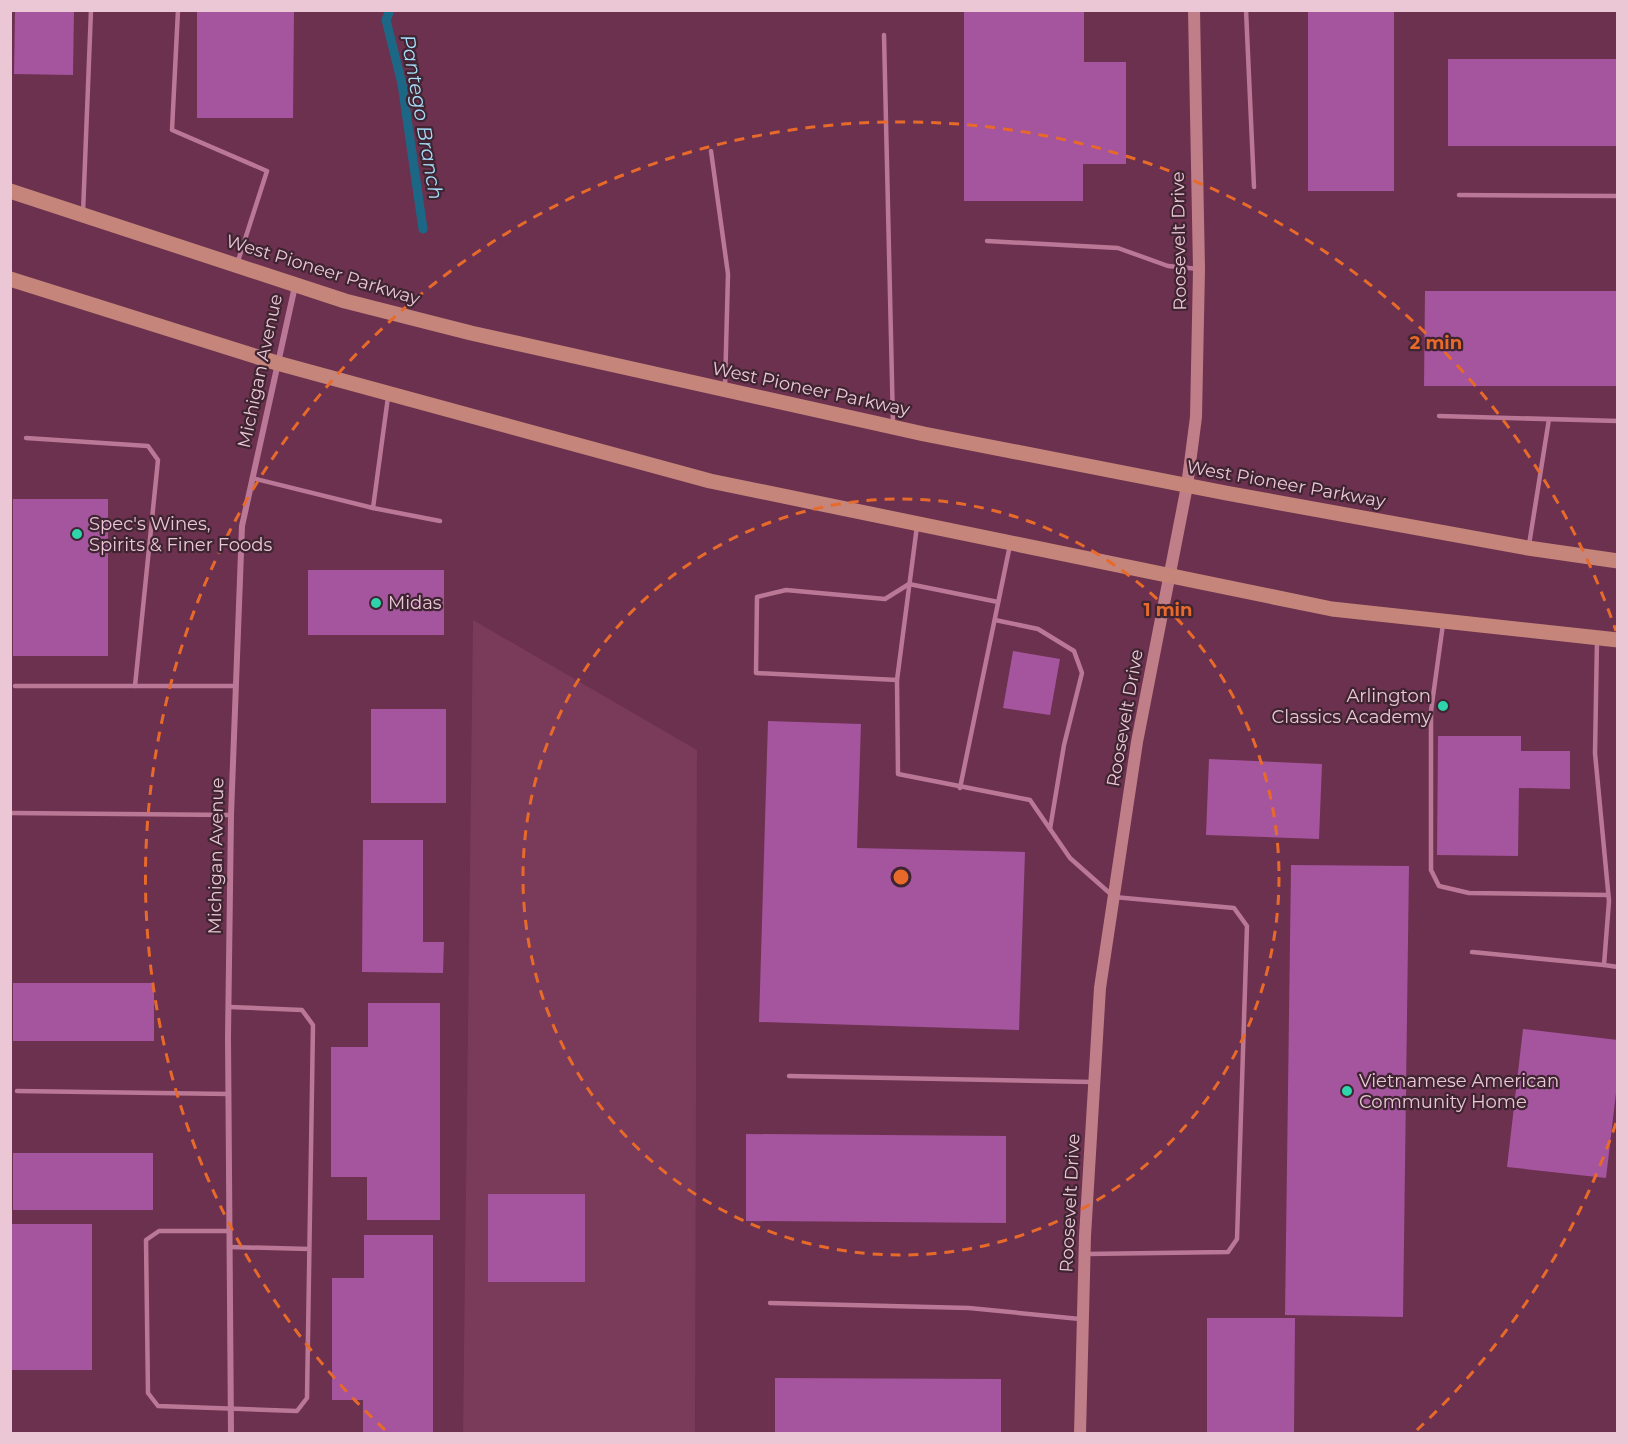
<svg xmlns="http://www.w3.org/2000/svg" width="1628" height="1444" font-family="Montserrat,sans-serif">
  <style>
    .built { fill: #7a3a5a }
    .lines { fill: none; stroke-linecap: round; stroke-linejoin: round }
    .stream { stroke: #1d6786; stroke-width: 9 }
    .building { fill: #a5549e }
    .lane { stroke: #ba7896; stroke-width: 4.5 }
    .street { stroke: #ba7896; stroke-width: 6 }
    .secondary { stroke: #c07e88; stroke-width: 12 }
    .primary { stroke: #c5857a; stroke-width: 15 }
    .ring { fill: none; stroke: #e86a2a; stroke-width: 3; stroke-dasharray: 10 8 }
    .poi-dot { fill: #2ed4ab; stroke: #3f2431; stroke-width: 2 }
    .labels { text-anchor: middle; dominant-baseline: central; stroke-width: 4.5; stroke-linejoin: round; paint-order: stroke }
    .street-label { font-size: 18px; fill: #ebc7d6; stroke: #3f2431 }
    .poi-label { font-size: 18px; fill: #ebc7d6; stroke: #3f2431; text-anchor: start }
    .water-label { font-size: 20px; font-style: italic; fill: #a6ddfa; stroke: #3f2431 }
    .centre { fill: #e86a2a; stroke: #3f2431; stroke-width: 3 }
    .ring-label { font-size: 18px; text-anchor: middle; font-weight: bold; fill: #e86a2a; stroke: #3f2431; stroke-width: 4.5; stroke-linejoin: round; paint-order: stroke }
  </style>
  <rect width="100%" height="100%" fill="#6b314e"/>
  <path class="built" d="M473,620L697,750L695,1433L463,1434Z"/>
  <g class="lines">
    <path class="stream" d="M390,10L386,20L402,84L423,229"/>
  </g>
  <g class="building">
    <path d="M15,10H74L73,75L14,74Z"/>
    <path d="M197,10H294L293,118H197Z"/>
    <path d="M964,10H1084V62H1126V164H1083V201H964Z"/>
    <rect x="1308" y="10" width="86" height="181"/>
    <rect x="1448" y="59" width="170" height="87"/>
    <path d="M1425,291H1618V386H1424Z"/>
    <rect x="13" y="499" width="95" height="157"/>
    <rect x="308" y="570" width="136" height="65"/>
    <path d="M1013,651L1060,659L1050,715L1003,708Z"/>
    <rect x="371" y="709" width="75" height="94"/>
    <path d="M768,721L861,724L857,848L1025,852L1019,1030L759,1022Z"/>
    <path d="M1438,736H1521V751H1570V789L1519,788L1518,856L1437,855Z"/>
    <path d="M1209,759L1322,764L1319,839L1206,835Z"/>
    <path d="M363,840H423V942H444L443,973L362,972Z"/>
    <path d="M1291,865L1409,866L1403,1317L1285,1315Z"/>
    <rect x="13" y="983" width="141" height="58"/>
    <path d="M368,1003H440V1220H367V1177H331V1047H368Z"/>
    <path d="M1523,1029L1618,1040V1076L1606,1178L1507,1167Z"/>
    <path d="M746,1134L1006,1136V1223L746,1221Z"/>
    <rect x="13" y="1153" width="140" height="57"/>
    <rect x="488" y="1194" width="97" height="88"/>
    <rect x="10" y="1224" width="82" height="146"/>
    <path d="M364,1235H433V1434H363V1400H332V1278H364Z"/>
    <path d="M1207,1318H1295L1294,1434H1207Z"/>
    <path d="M775,1378L1001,1379V1434H775Z"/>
  </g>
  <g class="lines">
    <g class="lane">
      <path d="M178,10L172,130L267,171L238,261"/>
      <path d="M1246,10L1254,187"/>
      <path d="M884,35L893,424"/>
      <path d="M711,151L728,274L725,387"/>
      <path d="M1459,195L1618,196"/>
      <path d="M83,213L91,10"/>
      <path d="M987,241L1118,248L1168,266L1199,269"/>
      <path d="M388,397L373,508L440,521"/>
      <path d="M1439,416L1618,421"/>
      <path d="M26,438L148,446L158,460L135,686"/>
      <path d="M252,478L373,508"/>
      <path d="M917,526L897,680L898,774L1030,800L1070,858L1114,897L1234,908L1247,926L1237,1239L1228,1252L1086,1254"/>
      <path d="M1529,545L1549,419"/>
      <path d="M995,620L1038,629L1074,651L1082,673L1064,745L1050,829"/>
      <path d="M1443,624L1431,711V870L1439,886L1469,893L1608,895"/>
      <path d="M897,680L756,673L757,597L786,590L885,599L909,584L998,602"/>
      <path d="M15,686H235"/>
      <path d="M960,788L1010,545"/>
      <path d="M10,813L231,815"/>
      <path d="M1472,952L1604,965L1609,901L1595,753L1597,640"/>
      <path d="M1604,965L1618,967"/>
      <path d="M229,1007L302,1010L313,1025L307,1398L297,1411L158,1406L148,1393L146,1240L159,1231H230"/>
      <path d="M789,1076L1092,1082"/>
      <path d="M17,1091L229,1094"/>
      <path d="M230,1247L309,1249"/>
      <path d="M770,1303L969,1308L1080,1319"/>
    </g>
    <path class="street" d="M231,1434L228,1037L231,815L242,526L295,286"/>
    <path class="secondary" d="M1080,1434L1085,1236L1100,988L1137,742L1187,486L1196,417L1199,269L1194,10"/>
    <g class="primary">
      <path d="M10,191L345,301L471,333L924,434L1226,493L1528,548L1618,561"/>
      <path d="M10,279L277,363L710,481L1332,609L1618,640"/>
    </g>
  </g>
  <g class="ring">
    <circle cx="901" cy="877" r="378"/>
    <path d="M1616 1123A756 756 0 0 1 1417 1430M385 1430A756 756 0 1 1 1616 631"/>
  </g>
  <g class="poi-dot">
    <circle cx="77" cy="534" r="6"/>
    <circle cx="376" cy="603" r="6"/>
    <circle cx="1443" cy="706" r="6"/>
    <circle cx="1347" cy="1091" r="6"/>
  </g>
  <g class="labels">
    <g class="street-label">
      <text transform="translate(1179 241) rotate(-91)">Roosevelt Drive</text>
      <text transform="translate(323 270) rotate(17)">West Pioneer Parkway</text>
      <text transform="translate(260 371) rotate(-78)">Michigan Avenue</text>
      <text transform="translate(811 389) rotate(12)">West Pioneer Parkway</text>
      <text transform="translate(1286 484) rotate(10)">West Pioneer Parkway</text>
      <text transform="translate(1125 718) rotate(-80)">Roosevelt Drive</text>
      <text transform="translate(216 856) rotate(-89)">Michigan Avenue</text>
      <text transform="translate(1070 1203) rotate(-87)">Roosevelt Drive</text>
    </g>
    <g class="poi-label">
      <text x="89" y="524">Spec's Wines,<tspan x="89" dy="21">Spirits &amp; Finer Foods</tspan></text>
      <text x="388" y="603">Midas</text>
      <text x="1431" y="696" text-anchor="end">Arlington<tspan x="1431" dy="21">Classics Academy</tspan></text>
      <text x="1359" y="1081">Vietnamese American<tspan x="1359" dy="21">Community Home</tspan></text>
    </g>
    <g class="water-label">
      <text transform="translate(422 117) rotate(80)">Pantego Branch</text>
    </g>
  </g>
  <circle cx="901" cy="877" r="9" class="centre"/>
  <g class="ring-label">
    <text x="1436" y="349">2 min</text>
    <text x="1168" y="616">1 min</text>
  </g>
  <rect width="1628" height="1444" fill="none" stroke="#ebc7d6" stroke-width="24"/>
</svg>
